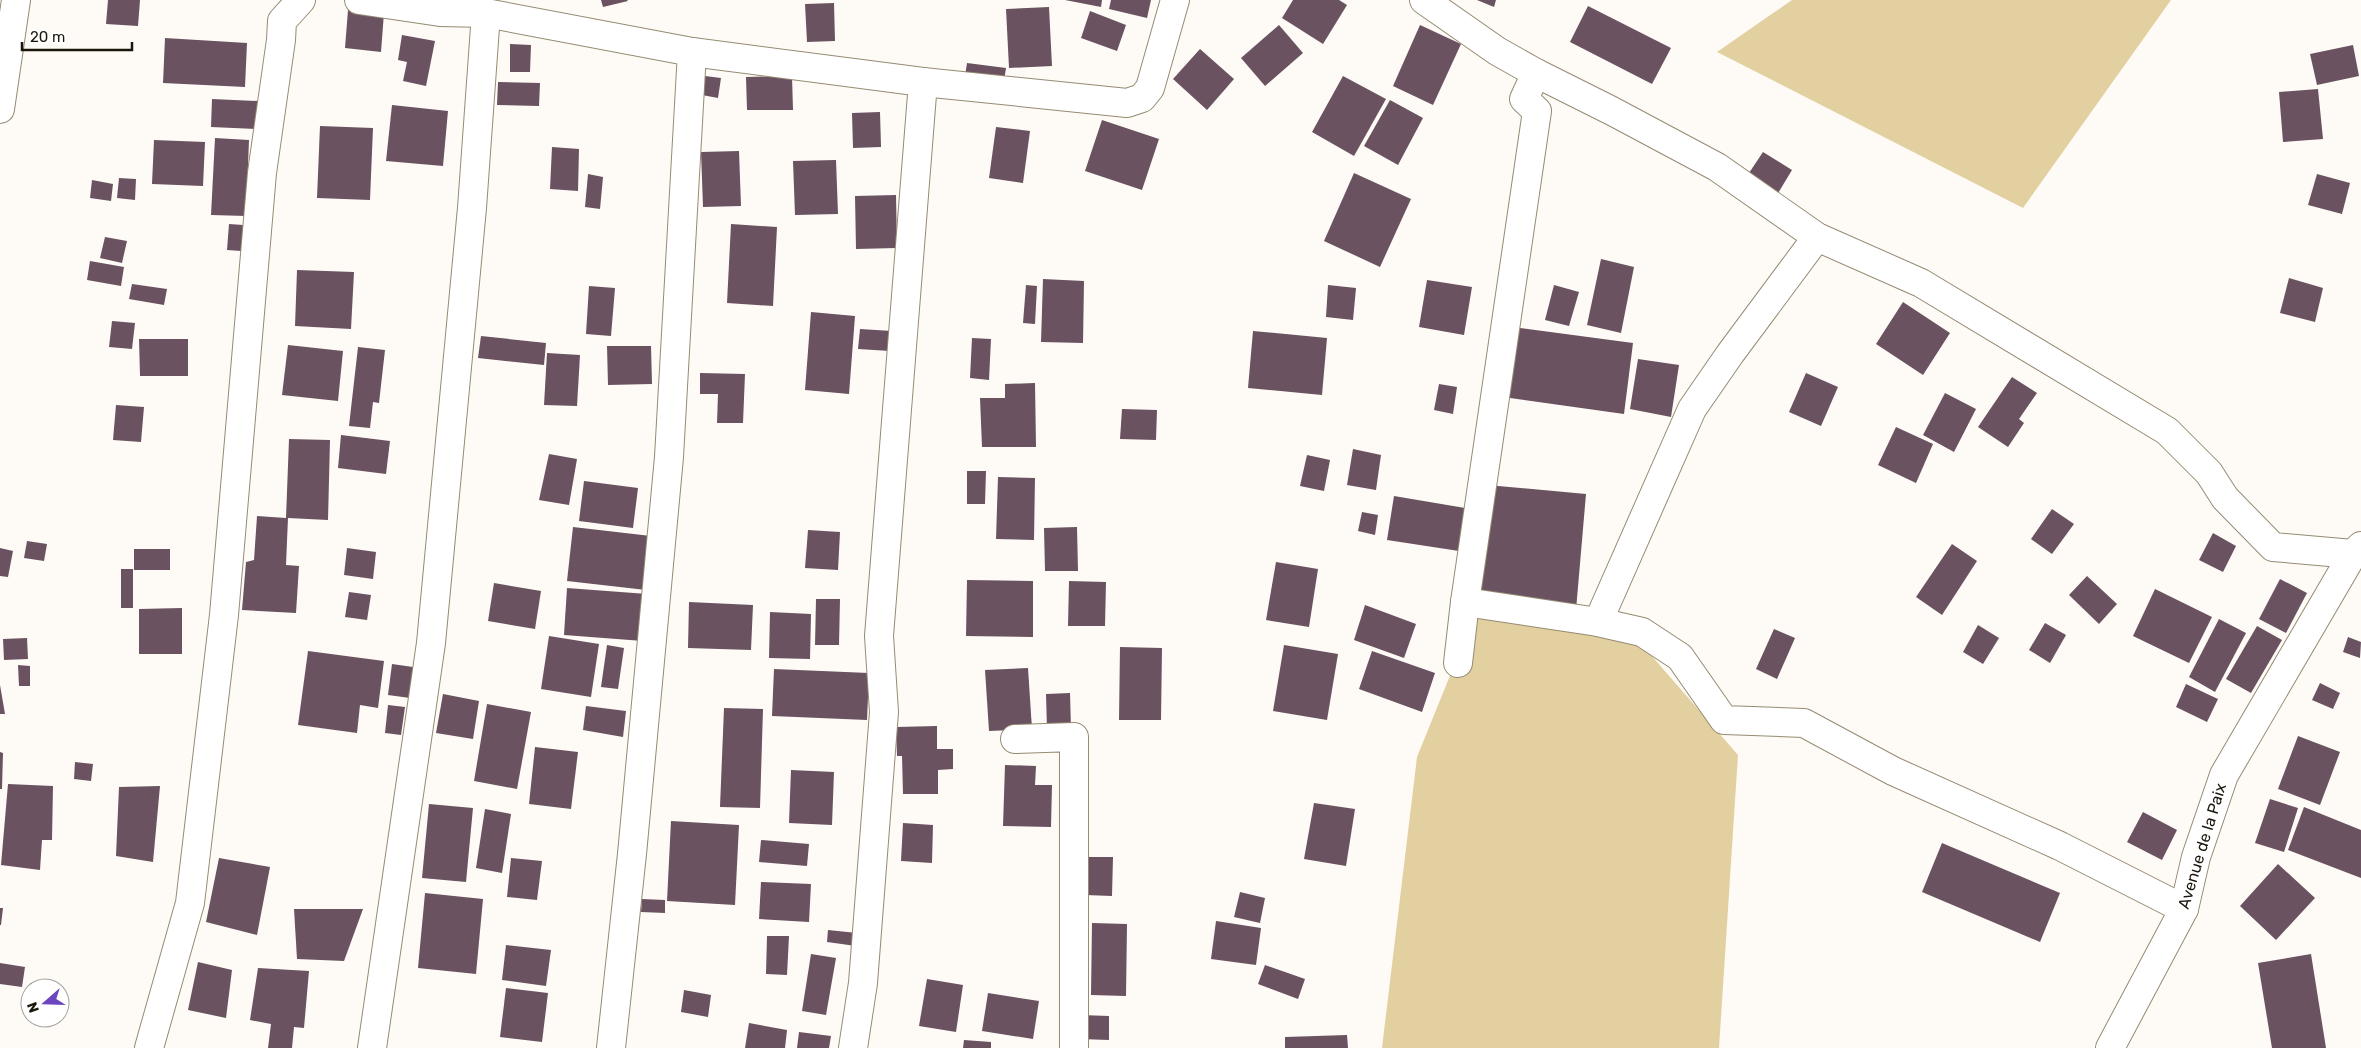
<svg xmlns="http://www.w3.org/2000/svg" width="2361" height="1048" font-family="Rubik,sans-serif">
  <style>
    .green { fill: #e3d0a1 }
    .building { fill: #6a5260 }
    .lines { fill: none; stroke-linecap: round; stroke-linejoin: round }
    .minor-casing { stroke: #958b72; stroke-width: 30 }
    .tertiary-casing { stroke: #958b72; stroke-width: 30 }
    .minor { stroke: #fff; stroke-width: 28 }
    .tertiary { stroke: #fff; stroke-width: 28 }
    .labels { text-anchor: middle; dominant-baseline: central; stroke-width: 5; stroke-linejoin: round; paint-order: stroke }
    .street-label { font-size: 16px; fill: #1b170d; stroke: #fff }
  </style>
  <rect width="100%" height="100%" fill="#fefbf6"/>
  <g class="green">
    <path d="M1792,0H2171L2023,208L1717,52Z"/>
    <path d="M1477,609L1637,639L1738,755L1719,1048H1382L1417,757Z"/>
  </g>
  <g class="building">
    <path d="M108,0H140L138,26L106,24Z"/>
    <path d="M601,0H627L628,1L603,7Z"/>
    <path d="M1065,0H1102L1101,7Z"/>
    <path d="M1111,0H1151L1147,18L1109,9Z"/>
    <path d="M1293,0H1339L1347,5L1323,44L1282,18Z"/>
    <path d="M1477,0H1496L1494,7Z"/>
    <path d="M834,3L835,41L807,42L805,4Z"/>
    <path d="M1588,6L1671,48L1652,84L1570,42Z"/>
    <path d="M1049,7L1052,66L1009,68L1006,9Z"/>
    <path d="M348,10L384,13L381,52L345,48Z"/>
    <path d="M1090,11L1126,25L1117,51L1081,38Z"/>
    <path d="M1279,25L1303,53L1265,86L1241,58Z"/>
    <path d="M1420,25L1461,44L1433,105L1393,86Z"/>
    <path d="M402,35L435,41L426,86L403,81L407,62L398,60Z"/>
    <path d="M165,38L247,43L245,87L163,83Z"/>
    <path d="M510,44L531,45L530,72H510Z"/>
    <path d="M2353,45L2359,76L2317,85L2310,54Z"/>
    <path d="M1200,49L1234,79L1207,110L1173,79Z"/>
    <path d="M967,63L1006,68L1004,81L965,76Z"/>
    <path d="M705,76L721,78L718,98L702,95Z"/>
    <path d="M792,76L793,110H747L746,77Z"/>
    <path d="M1343,76L1386,99L1354,156L1312,132Z"/>
    <path d="M498,82L540,83L539,106L497,105Z"/>
    <path d="M2318,89L2323,139L2283,142L2279,92Z"/>
    <path d="M212,99L258,101L256,129L211,127Z"/>
    <path d="M1390,100L1423,118L1398,165L1364,146Z"/>
    <path d="M392,105L448,111L443,166L386,161Z"/>
    <path d="M880,112L881,147L853,148L852,113Z"/>
    <path d="M1102,120L1159,139L1142,190L1085,171Z"/>
    <path d="M320,126L373,128L370,200L317,198Z"/>
    <path d="M996,127L1030,131L1023,183L989,178Z"/>
    <path d="M215,138L249,140L246,216L211,215Z"/>
    <path d="M154,140L205,142L203,186L152,184Z"/>
    <path d="M552,147L579,149L578,191L550,189Z"/>
    <path d="M739,151L741,206L703,207L701,152Z"/>
    <path d="M1763,152L1792,170L1777,195L1747,176Z"/>
    <path d="M836,160L838,214L795,215L793,161Z"/>
    <path d="M1354,173L1411,199L1380,267L1324,241Z"/>
    <path d="M588,174L603,177L600,209L585,207Z"/>
    <path d="M2317,174L2350,183L2342,214L2308,205Z"/>
    <path d="M119,178L136,179L135,200L117,198Z"/>
    <path d="M92,180L113,184L111,201L90,198Z"/>
    <path d="M896,195L897,248L856,249L855,196Z"/>
    <path d="M229,224L243,225L241,251L227,250Z"/>
    <path d="M731,224L777,227L773,306L727,303Z"/>
    <path d="M105,237L127,241L122,263L100,258Z"/>
    <path d="M1601,259L1634,267L1621,333L1587,325Z"/>
    <path d="M90,261L124,267L121,286L87,280Z"/>
    <path d="M297,270L354,272L351,329L295,326Z"/>
    <path d="M2289,278L2323,288L2315,322L2280,313Z"/>
    <path d="M1043,279L1084,281L1083,343L1041,342Z"/>
    <path d="M1427,280L1472,287L1464,335L1419,327Z"/>
    <path d="M132,284L167,289L164,305L129,299Z"/>
    <path d="M1026,285L1037,286L1035,324L1023,323Z"/>
    <path d="M1328,285L1356,288L1353,320L1326,317Z"/>
    <path d="M1554,285L1579,292L1569,326L1545,320Z"/>
    <path d="M589,286L615,288L611,336L586,334Z"/>
    <path d="M1903,302L1950,333L1923,375L1876,344Z"/>
    <path d="M811,312L855,316L849,394L805,390Z"/>
    <path d="M112,321L135,323L132,349L109,347Z"/>
    <path d="M1512,327L1633,343L1624,414L1503,397Z"/>
    <path d="M860,329L892,331L890,351L858,349Z"/>
    <path d="M1253,331L1327,338L1322,395L1248,388Z"/>
    <path d="M481,336L546,343L544,365L478,358Z"/>
    <path d="M972,338L991,339L989,380L970,378Z"/>
    <path d="M139,339H188V376H140Z"/>
    <path d="M288,345L343,351L338,401L282,395Z"/>
    <path d="M607,346H651L652,384L608,385Z"/>
    <path d="M358,347L385,350L379,403L373,402L370,428L349,426Z"/>
    <path d="M547,353L580,355L577,406L544,405Z"/>
    <path d="M1638,359L1679,365L1671,417L1630,409Z"/>
    <path d="M700,373L745,374L743,423H717L718,394H700Z"/>
    <path d="M1806,373L1838,387L1821,426L1789,412Z"/>
    <path d="M2012,377L2037,393L2019,419L2024,423L2008,447L1978,427Z"/>
    <path d="M1035,383L1036,447H982L980,398H1005V384Z"/>
    <path d="M1439,384L1457,387L1453,414L1434,410Z"/>
    <path d="M1945,393L1976,409L1954,452L1923,435Z"/>
    <path d="M116,405L144,407L141,442L113,440Z"/>
    <path d="M1122,409L1157,410L1156,440L1120,439Z"/>
    <path d="M1896,427L1933,444L1916,483L1878,465Z"/>
    <path d="M341,435L390,441L386,474L338,468Z"/>
    <path d="M289,439L330,440L328,520L288,518L286,565L299,566L296,613L242,610L246,562L254,560L257,516L286,518Z"/>
    <path d="M1353,449L1381,455L1376,490L1347,485Z"/>
    <path d="M549,454L577,459L569,505L539,500Z"/>
    <path d="M1307,455L1330,460L1324,491L1300,486Z"/>
    <path d="M967,471H986L985,504H967Z"/>
    <path d="M998,477L1035,478L1034,540L996,539Z"/>
    <path d="M584,481L638,488L633,528L579,521Z"/>
    <path d="M1487,485L1586,494L1576,610L1477,601Z"/>
    <path d="M1394,496L1465,508L1459,551L1387,540Z"/>
    <path d="M2052,509L2074,524L2052,554L2031,539Z"/>
    <path d="M1362,512L1378,515L1375,535L1358,531Z"/>
    <path d="M573,527L651,536L646,590L567,581Z"/>
    <path d="M1077,527L1078,571H1045L1044,528Z"/>
    <path d="M808,530L840,532L838,570L805,568Z"/>
    <path d="M2213,533L2236,546L2223,572L2199,560Z"/>
    <path d="M27,541L47,544L44,561L24,558Z"/>
    <path d="M1952,544L1977,561L1942,615L1916,597Z"/>
    <path d="M0,548L13,551L8,577L0,576Z"/>
    <path d="M347,548L376,552L373,579L344,575Z"/>
    <rect x="134" y="549" width="36" height="21"/>
    <path d="M1276,562L1318,569L1309,627L1266,620Z"/>
    <rect x="121" y="569" width="12" height="39"/>
    <path d="M2087,576L2117,604L2099,624L2069,595Z"/>
    <path d="M2280,579L2307,593L2286,633L2259,619Z"/>
    <path d="M967,580L1033,581V637L966,636Z"/>
    <path d="M1069,581L1106,582L1105,626H1068Z"/>
    <path d="M494,583L541,591L535,629L488,621Z"/>
    <path d="M567,588L647,594L643,641L564,635Z"/>
    <path d="M2155,589L2212,617L2189,663L2133,636Z"/>
    <path d="M349,592L371,595L367,620L345,617Z"/>
    <path d="M816,599H840L839,645H815Z"/>
    <path d="M689,602L753,605L751,650L688,648Z"/>
    <path d="M1365,605L1416,624L1404,658L1354,640Z"/>
    <path d="M182,608V654H139V609Z"/>
    <path d="M770,612L811,614L810,659L769,658Z"/>
    <path d="M2219,619L2246,633L2215,692L2189,677Z"/>
    <path d="M2045,623L2066,635L2050,663L2029,650Z"/>
    <path d="M1978,625L1999,638L1983,664L1963,652Z"/>
    <path d="M2257,626L2282,640L2251,693L2226,679Z"/>
    <path d="M1774,629L1795,638L1777,679L1756,669Z"/>
    <path d="M549,636L599,644L591,697L541,689Z"/>
    <path d="M2348,637L2361,642L2360,658L2343,652Z"/>
    <path d="M27,638L28,659L4,660L3,639Z"/>
    <path d="M607,645L624,648L618,689L601,687Z"/>
    <path d="M1284,645L1338,654L1327,720L1273,711Z"/>
    <path d="M1120,647L1162,648L1161,720H1119Z"/>
    <path d="M308,651L384,661L378,708L360,705L357,733L298,725Z"/>
    <path d="M1372,651L1435,673L1422,712L1359,689Z"/>
    <path d="M392,664L413,667L410,698L388,695Z"/>
    <path d="M18,665L30,666V686H19Z"/>
    <path d="M1028,668L1032,729L989,731L985,670Z"/>
    <path d="M774,669L869,673L867,720L772,716Z"/>
    <path d="M2320,683L2340,693L2333,709L2312,700Z"/>
    <path d="M2186,684L2218,699L2207,722L2176,707Z"/>
    <path d="M0,685L5,714H0Z"/>
    <path d="M1070,693L1071,729L1047,730L1046,694Z"/>
    <path d="M443,694L479,701L473,739L436,733Z"/>
    <path d="M487,704L531,712L517,789L474,781Z"/>
    <path d="M388,705L405,707L401,735L385,733Z"/>
    <path d="M586,706L626,711L623,737L583,730Z"/>
    <path d="M724,708L763,709L760,808L720,807Z"/>
    <path d="M937,726V749H953V769L938,770V794H903L902,756H897L896,727Z"/>
    <path d="M2298,736L2340,752L2320,805L2278,789Z"/>
    <path d="M535,747L578,752L571,809L529,804Z"/>
    <path d="M0,752L3,753L2,789H0Z"/>
    <path d="M75,762L93,764L91,781L74,779Z"/>
    <path d="M1005,765L1036,766L1035,785H1052L1051,827L1003,826Z"/>
    <path d="M791,770L834,772L832,825L789,823Z"/>
    <path d="M8,784L53,786L52,840H42L40,870L1,865Z"/>
    <path d="M160,786L153,862L116,856L119,787Z"/>
    <path d="M2270,799L2298,808L2284,852L2255,843Z"/>
    <path d="M1314,803L1355,809L1346,866L1304,859Z"/>
    <path d="M429,804L473,808L466,882L422,878Z"/>
    <path d="M2304,807L2361,830V878L2288,850Z"/>
    <path d="M485,809L511,814L502,873L476,868Z"/>
    <path d="M2143,812L2177,830L2162,860L2127,842Z"/>
    <path d="M671,821L739,825L735,905L667,901Z"/>
    <path d="M903,823L933,825L932,863L901,861Z"/>
    <path d="M761,840L809,844L807,866L759,862Z"/>
    <path d="M1942,843L2060,893L2040,942L1922,892Z"/>
    <path d="M1086,857H1113L1112,896L1085,895Z"/>
    <path d="M219,858L270,867L257,935L206,922Z"/>
    <path d="M511,858L542,861L537,900L507,897Z"/>
    <path d="M2278,864L2315,898L2276,940L2240,906Z"/>
    <path d="M761,882L811,884L809,922L759,919Z"/>
    <path d="M1240,892L1265,898L1260,923L1234,917Z"/>
    <path d="M425,893L483,899L476,974L418,968Z"/>
    <path d="M642,899L665,900V913L641,912Z"/>
    <path d="M0,908H3L1,925H0Z"/>
    <path d="M294,909H363L344,961L297,959Z"/>
    <path d="M1216,921L1261,928L1256,965L1211,959Z"/>
    <path d="M1092,923L1127,924L1126,996L1091,995Z"/>
    <path d="M828,930L857,933L856,946L827,942Z"/>
    <path d="M767,936H789L787,975L766,974Z"/>
    <path d="M506,945L551,950L546,986L502,980Z"/>
    <path d="M811,954L836,958L826,1015L802,1011Z"/>
    <path d="M2311,954L2326,1048H2272L2258,963Z"/>
    <path d="M198,962L232,970L226,1018L188,1010Z"/>
    <path d="M0,963L25,967L22,987L0,984Z"/>
    <path d="M1265,965L1305,979L1298,999L1258,984Z"/>
    <path d="M258,968L309,971L304,1028L294,1027L292,1048H268L271,1024L250,1020Z"/>
    <path d="M927,979L963,985L956,1032L919,1026Z"/>
    <path d="M30,983L52,984V988H30Z"/>
    <path d="M506,988L548,993L542,1042L500,1037Z"/>
    <path d="M684,990L711,995L708,1017L681,1012Z"/>
    <path d="M988,993L1039,1001L1033,1039L982,1031Z"/>
    <path d="M1081,1015L1109,1016V1040L1080,1039Z"/>
    <path d="M749,1023L787,1030L785,1048H745Z"/>
    <path d="M799,1032L831,1036L829,1048H797Z"/>
    <path d="M1347,1035L1348,1048H1285V1037Z"/>
    <path d="M964,1040L991,1042V1048H963Z"/>
  </g>
  <g class="lines">
    <defs>
      <g id="minor">
        <path d="M359,0L440,12L486,13L692,52L669,457L632,854L611,1048"/>
        <path d="M1424,0L1497,51L1536,73L1612,111L1717,167L1817,237L1921,283L2167,431L2209,473L2225,498L2273,547L2353,554"/>
        <path d="M692,52L923,82L879,636L884,712L863,983L853,1048"/>
        <path d="M923,82L1127,103L1142,98L1150,88L1175,0"/>
        <path d="M0,109L16,0"/>
        <path d="M1465,602L1598,622L1642,632L1680,657L1724,720L1804,723L1893,771L2060,846L2184,909"/>
        <path d="M1598,622L1692,409L1730,354L1817,237"/>
        <path d="M1458,663L1465,602L1537,111L1524,99L1536,73"/>
        <path d="M1015,739L1074,737V1048"/>
        <path d="M149,1048L190,903L224,615L262,173L281,40L282,21L301,0"/>
        <path d="M372,1048L431,643L472,208L486,13"/>
      </g>
      <path id="tertiary" d="M2110,1048L2184,909L2196,857L2224,775L2353,554L2361,546"/>
    </defs>
    <use href="#minor" class="minor-casing"/>
    <use href="#tertiary" class="tertiary-casing"/>
    <use href="#minor" class="minor"/>
    <use href="#tertiary" class="tertiary"/>
  </g>
  <g class="labels">
    <g class="street-label">
      <text transform="translate(2202 846) rotate(-73)">Avenue de la Paix</text>
    </g>
  </g>
  <g transform="translate(45 1003) rotate(250)"><circle r="24" fill="#ffffff" stroke="#a4a29e"/>
  <path d="M0-4L9 19L0 12L-9 19Z" fill="#6b46bf"/>
  <text y="-8" font-size="14" font-weight="bold" text-anchor="middle" fill="#1b170d">N</text>
  </g>
  <path d="M22 42v8h110v-8" fill="none" stroke="#1b170d" stroke-width="2.5"/>
  <text x="30" y="42" font-size="15" fill="#1b170d" stroke="#ffffff" stroke-width="4" paint-order="stroke">20 m</text>
</svg>
